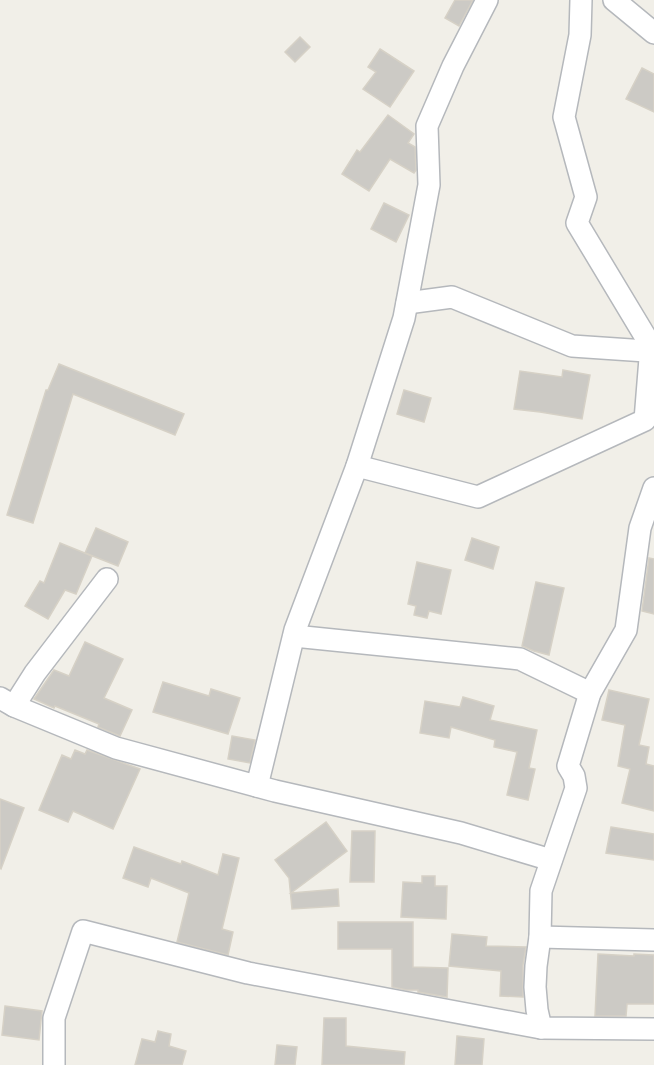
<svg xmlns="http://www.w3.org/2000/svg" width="654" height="1065" font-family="'Sofia Sans Condensed',sans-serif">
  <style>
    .building { fill: #cccac5; stroke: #d6d1c6; stroke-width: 1.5 }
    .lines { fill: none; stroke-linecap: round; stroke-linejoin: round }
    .minor-casing { stroke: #b5b8bc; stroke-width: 24 }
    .minor { stroke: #fff; stroke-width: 21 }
  </style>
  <rect width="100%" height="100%" fill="#f1efe8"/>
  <g class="building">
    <path d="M455,0H473L459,26L445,18Z"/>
    <path d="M300,37L310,47L295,62L285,52Z"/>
    <path d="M380,49L414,71L390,107L363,89L376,72L368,67Z"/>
    <path d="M642,68L654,74V112L626,99Z"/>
    <path d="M388,115L414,134L408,143L415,147L416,170L414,173L390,159L369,191L342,174L357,150L360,152Z"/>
    <path d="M384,203L409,215L396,242L371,229Z"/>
    <path d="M59,364L184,414L175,435L73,394L33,523L7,515L46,390H48Z"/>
    <path d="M563,370L590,375L582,419L540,412L514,409L520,371L562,377Z"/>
    <path d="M404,390L431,398L424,422L397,414Z"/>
    <path d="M96,528L128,542L118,566L85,553Z"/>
    <path d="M472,538L499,547L493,569L465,560Z"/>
    <path d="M60,543L92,556L76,594L65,590L48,619L25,606L40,581L44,583Z"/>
    <path d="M649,558L654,559V614L642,611Z"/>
    <path d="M417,562L451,570L441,614L429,611L427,618L414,615L416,606L408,604Z"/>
    <path d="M536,582L564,588L549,655L534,651L522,646Z"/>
    <path d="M85,642L123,659L104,698L132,710L120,736L98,727L99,724L55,706L54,708L34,699L54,670L69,676Z"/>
    <path d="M163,682L209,696L211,689L240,698L228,734L153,712Z"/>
    <path d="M609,690L649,699L639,745L649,747L646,764L654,766V811L622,803L630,769L618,766L625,725L602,720Z"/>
    <path d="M463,697L494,706L490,720L537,730L529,768L535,769L528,800L507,795L517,752L494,747L495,740L451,727L449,738L420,733L425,701L460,707Z"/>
    <path d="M232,736L255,740L250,763L228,759Z"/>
    <path d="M75,750L85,754L87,750L140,769L113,829L73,811L68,822L39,810L62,755L71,759Z"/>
    <path d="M0,799L24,808L1,869L0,868Z"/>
    <path d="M326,822L347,851L291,893L338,889L339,906L292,909L289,878L275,860Z"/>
    <path d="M611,827L654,834V860L606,853Z"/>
    <path d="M352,831H375L374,882H350Z"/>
    <path d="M134,847L181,864L182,861L218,875L223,854L239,858L222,929L233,932L228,955L177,942L189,893L151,878L148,887L123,878Z"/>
    <path d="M422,876H435V886H447L446,919L401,917L403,882L422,883Z"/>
    <path d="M338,922H413V967L448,968L447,997L418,992V990H407L392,987V949H338Z"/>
    <path d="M452,934L487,937L486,946L526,947L523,965V997L500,996L501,971L449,966Z"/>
    <path d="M598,954L634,956V954L654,955V1004H627L626,1016H595Z"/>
    <path d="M5,1006L42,1011L39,1040L2,1035Z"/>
    <path d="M324,1018H346V1046L405,1052L404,1065H322Z"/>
    <path d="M158,1031L171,1034L169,1046L186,1051L182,1065H135L142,1039L155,1042Z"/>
    <path d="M457,1036L484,1039L482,1065H455Z"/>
    <path d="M277,1045L297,1047L295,1065H275Z"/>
  </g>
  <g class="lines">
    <defs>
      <g id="minor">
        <path d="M614,0L654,33"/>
        <path d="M407,303L452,297L572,346L646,351L654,343"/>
        <path d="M357,466L478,497L645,420L651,346L577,223L586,197L564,117L580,35L581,0"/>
        <path d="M294,636L520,659L590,693"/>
        <path d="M0,698L14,706L116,748L275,791L461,833L551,860"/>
        <path d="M14,706L35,673L107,579"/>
        <path d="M257,786L295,630L357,466L404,318L429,185L427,126L453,66L487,0"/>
        <path d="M540,937L654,940"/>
        <path d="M541,1028L537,1010L535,987L536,966L540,937L541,891L576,788L574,776L568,766L590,693L626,630L640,528L654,488"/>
        <path d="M54,1065V1018L83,931L248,973L541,1028L654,1029"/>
      </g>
    </defs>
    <use href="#minor" class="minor-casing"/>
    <use href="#minor" class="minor"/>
  </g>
</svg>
